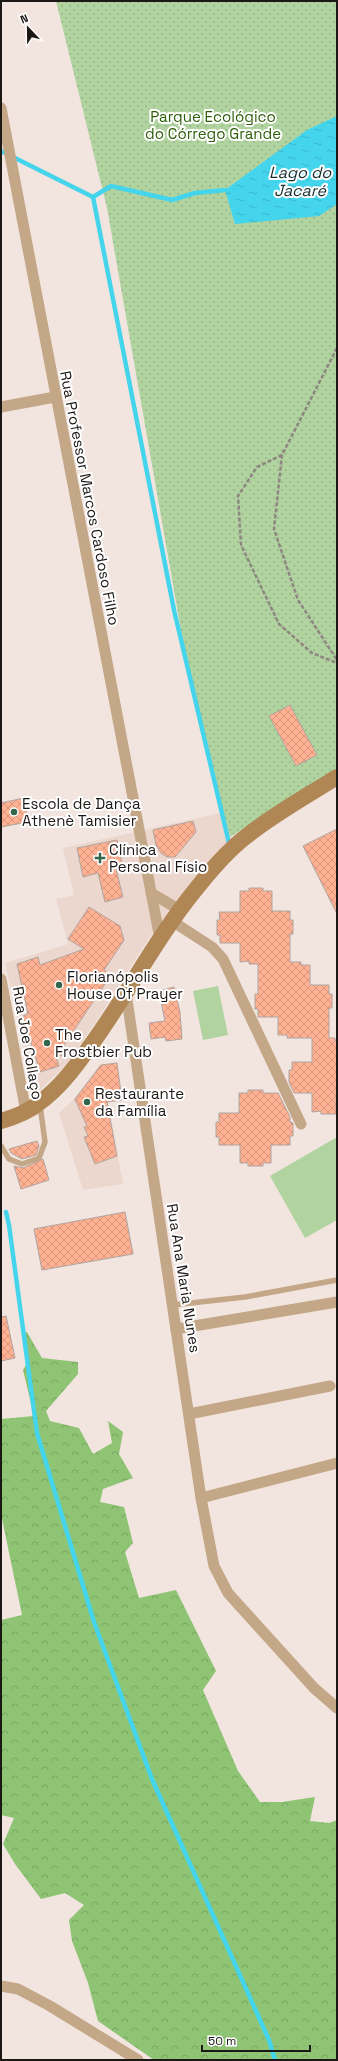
<svg xmlns="http://www.w3.org/2000/svg" width="338" height="2061" font-family="'Space Grotesk',sans-serif">
  <style>
    .built { fill: #ecd7cf }
    .grass { fill: #b0d3a0 }
    .forest { fill: url(#forest-crowns) }
    .park { fill: url(#park-dots) }
    .water { fill: url(#water-ripples) }
    .lines { fill: none; stroke-linecap: round; stroke-linejoin: round }
    .stream { stroke: #44d5ec; stroke-width: 4.5 }
    .building { fill: url(#building-cross-hatch); stroke: #b0a49f }
    .path { stroke: #8f8682; stroke-width: 2.5; stroke-dasharray: 4 2; stroke-linecap: butt }
    .service { stroke: #c3a787; stroke-width: 5.5 }
    .minor { stroke: #c3a787; stroke-width: 11 }
    .secondary { stroke: #b08654; stroke-width: 16 }
    .poi-dot { fill: #31664c; stroke: #fff; stroke-width: 1.5 }
    .labels { text-anchor: middle; dominant-baseline: central; stroke-width: 4; stroke-linejoin: round; paint-order: stroke }
    .park-label { font-size: 15px; fill: #2c5d07; stroke: #fff }
    .street-label { font-size: 15px; fill: #1b1715; stroke: #fff }
    .poi-label { font-size: 15px; fill: #1b1715; stroke: #fff; text-anchor: start }
    .water-label { font-size: 16px; font-style: italic; fill: #162e32; stroke: #fff }
  </style>
  <defs>
    <pattern id="forest-crowns" width="20" height="18" patternUnits="userSpaceOnUse"><rect width="20" height="18" fill="#8ec474"/><path d="M2 6a3 3 0 1 1 6 0M12 15a3 3 0 1 1 6 0" fill="none" stroke="#7aa864"/></pattern>
    <pattern id="park-dots" width="8" height="8" patternUnits="userSpaceOnUse"><rect width="8" height="8" fill="#b0d3a0"/><path d="M2 2h.1M6 6h.1" fill="none" stroke="#97b489" stroke-width="1.8" stroke-linecap="round"/></pattern>
    <pattern id="water-ripples" width="26" height="14" patternUnits="userSpaceOnUse"><rect width="26" height="14" fill="#44d5ec"/><path d="M2 4q2-2 4 0t4 0M15 11q2-2 4 0t4 0" fill="none" stroke="#3bb6ca"/></pattern>
    <pattern id="building-cross-hatch" width="8" height="8" patternUnits="userSpaceOnUse"><rect width="8" height="8" fill="#feb293"/><path d="M0 0l8 8M0 8l8-8" fill="none" stroke="#d9987e"/></pattern>
  </defs>
  <rect width="100%" height="100%" fill="#f2e5e0"/>
  <g class="built">
    <path d="M220,813L227,841L151,935L96,1022L66,1065L35,1095L5,963L68,944L56,899L74,895L63,848Z"/>
    <path d="M101,1063L123,1184L83,1190L59,1113L75,1098Z"/>
  </g>
  <g class="grass">
    <path d="M218,986L228,1035L203,1040L193,991Z"/>
    <path d="M337,1137V1220L305,1238L270,1176Z"/>
  </g>
  <path class="forest" d="M27,1332L42,1358L78,1362V1374L46,1411L50,1421L79,1428L93,1454L112,1443L108,1421L123,1432L119,1454L133,1478L103,1489L100,1502L124,1507L133,1543L125,1552L139,1598L176,1590L216,1671L203,1690L238,1771L260,1802H282L315,1797L310,1821L329,1823L337,1820V2060H154L98,2021L88,1983L72,1941L69,1920L84,1905L65,1893L41,1899L15,1864L3,1844L14,1818L1,1815V1620L22,1615L1,1514V1419L34,1416L23,1370L27,1363L22,1334Z"/>
  <path class="park" d="M56,1H337V769L230,837L192,693L107,208Z"/>
  <path class="water" d="M337,116V204L319,216L235,224L225,190L307,130Z"/>
  <g class="lines">
    <g class="stream">
      <path d="M1,151L93,197L111,186L172,200L195,193L225,190"/>
      <path d="M93,197L174,610L229,843"/>
      <path d="M6,1212L9,1225L37,1433L94,1622L152,1779L269,2040L275,2060"/>
    </g>
  </g>
  <g class="building">
    <path d="M290,705L317,755L296,766L269,716Z"/>
    <path d="M24,798L28,822L1,827V803Z"/>
    <path d="M193,821L196,832L175,857H167L161,853L156,845L153,830Z"/>
    <path d="M337,829V914L303,846Z"/>
    <path d="M117,840L123,868L116,869L123,897L105,902L98,873L83,877L77,848Z"/>
    <path d="M249,888H263V891H272V911H290V920H293V934H290V962H301V965H310V985H329V994H332V1008H329V1038H335V1041H337L336,1114H321V1111L312,1112V1093H294L289,1082V1070H292V1062H312V1038H287V1035H278V1017H258V1009H255V994H258V964H249V961L240,962V943H220V935H217V920H220L219,912H240V891H249Z"/>
    <path d="M89,907L120,926L124,940L104,970L111,975L64,1045L67,1054L56,1057L59,1066L40,1072L23,1016L28,1014L17,964L38,957L40,965L84,949L68,939Z"/>
    <path d="M174,987L180,1012L182,1039L166,1041L165,1037L151,1039L149,1023L165,1021L159,991Z"/>
    <path d="M117,1063L122,1100L107,1102L117,1156L95,1164L84,1137L88,1136L84,1127L87,1126L75,1099L101,1065Z"/>
    <path d="M248,1090H263V1093H278L290,1117V1122L293,1123V1136H290V1145H271V1163H263V1166H248V1163H240V1145H219V1137H216V1122H219V1113H239V1093H248Z"/>
    <path d="M37,1141L39,1146L36,1155L22,1159L11,1153L9,1149Z"/>
    <path d="M43,1159L49,1180L21,1189L14,1166L23,1168Z"/>
    <path d="M125,1212L133,1254L42,1270L34,1229Z"/>
    <path d="M6,1316L15,1358L1,1361V1317Z"/>
  </g>
  <g class="lines">
    <g class="path">
      <path d="M337,348L282,455L274,529L298,600L337,660"/>
      <path d="M282,455L257,467L238,496L241,545L279,624L312,653L337,663"/>
    </g>
    <g class="service">
      <path d="M1,1146L9,1159L22,1164L39,1158L45,1142L40,1105"/>
      <path d="M173,1305L245,1297L337,1280"/>
    </g>
    <g class="minor">
      <path d="M1,108L160,939"/>
      <path d="M1,407L55,397"/>
      <path d="M151,893L180,910"/>
      <path d="M172,921L212,947L223,959L301,1124"/>
      <path d="M1,979L26,1112"/>
      <path d="M126,993L201,1498L214,1566L228,1593L314,1688L337,1708"/>
      <path d="M176,1329L337,1302"/>
      <path d="M189,1414L330,1386"/>
      <path d="M201,1498L337,1463"/>
      <path d="M1,1986L18,1989L50,2006L138,2060"/>
    </g>
    <path class="secondary" d="M1,1121C15,1117 28,1112 39,1103C60,1088 76,1066 91,1045C128,994 156,938 196,889C211,870 229,849 248,835C276,813 307,796 337,777"/>
  </g>
  <g class="poi-dot">
    <circle cx="14" cy="812" r="4"/>
    <path d="M98 852h4v4h4v4h-4v4h-4v-4h-4v-4h4z"/>
    <circle cx="59" cy="985" r="4"/>
    <circle cx="47" cy="1043" r="4"/>
    <circle cx="87" cy="1102" r="4"/>
  </g>
  <g class="labels">
    <g class="park-label">
      <text x="213" y="116">Parque Ecológico<tspan x="213" dy="17">do Córrego Grande</tspan></text>
    </g>
    <g class="street-label">
      <text transform="translate(90 498) rotate(79)">Rua Professor Marcos Cardoso Filho</text>
      <text transform="translate(28 1043) rotate(80)">Rua Joe Collaço</text>
      <text transform="translate(184 1278) rotate(81)">Rua Ana Maria Nunes</text>
    </g>
    <g class="poi-label">
      <text x="22" y="803">Escola de Dança<tspan x="22" dy="17">Athenè Tamisier</tspan></text>
      <text x="109" y="849">Clínica<tspan x="109" dy="17">Personal Físio</tspan></text>
      <text x="67" y="976">Florianópolis<tspan x="67" dy="17">House Of Prayer</tspan></text>
      <text x="55" y="1034">The<tspan x="55" dy="17">Frostbier Pub</tspan></text>
      <text x="95" y="1093">Restaurante<tspan x="95" dy="17">da Família</tspan></text>
    </g>
    <g class="water-label">
      <text x="300" y="172">Lago do<tspan x="300" dy="18">Jacaré</tspan></text>
    </g>
  </g>
  <rect width="338" height="2061" fill="none" stroke="#1b1715" stroke-width="4"/>
  <g transform="translate(28 28) rotate(338)" stroke="#ffffff" stroke-width="3" paint-order="stroke">
  <path d="M0-3L7 15L0 10L-7 15Z" fill="#1b1715"/>
  <text y="-6" font-size="11" font-weight="bold" text-anchor="middle" fill="#1b1715">N</text>
  </g>
  <path d="M202 2045v6h108v-6" fill="none" stroke="#1b1715" stroke-width="2"/>
  <text x="208" y="2045" font-size="12" fill="#1b1715" stroke="#ffffff" stroke-width="3" paint-order="stroke">50 m</text>
</svg>
